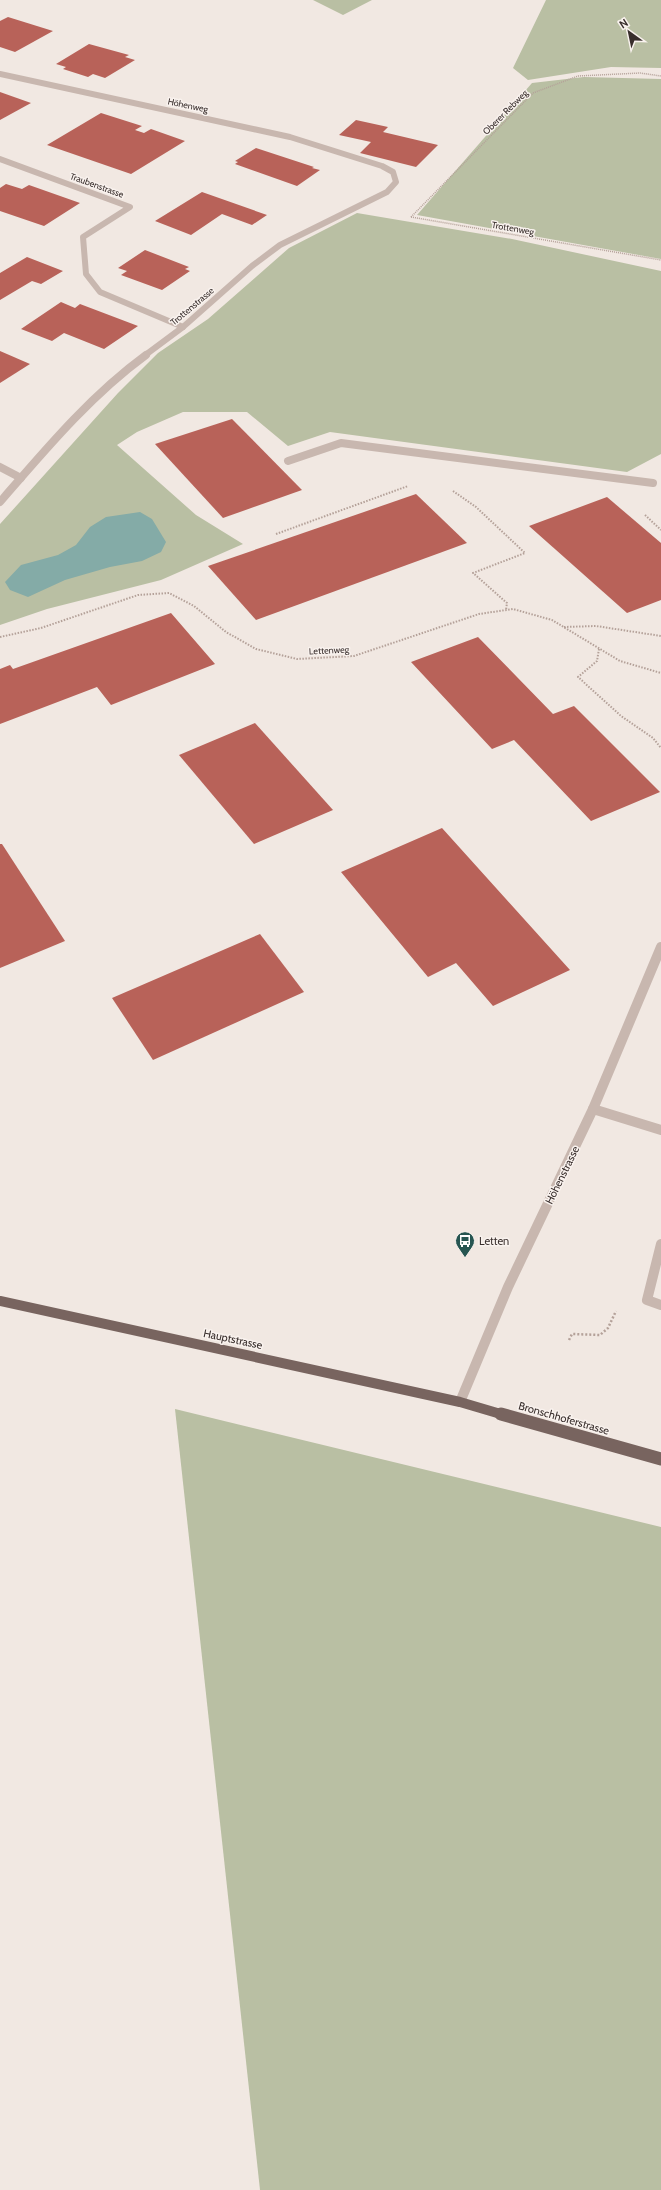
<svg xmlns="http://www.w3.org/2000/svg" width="661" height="2190" font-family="Cabin,sans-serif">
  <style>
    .green { fill: #b9bfa3 }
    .water { fill: #84aba7 }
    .building { fill: #b86259 }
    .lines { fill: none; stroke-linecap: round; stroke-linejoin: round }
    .path-far2 { stroke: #b4a199; stroke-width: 1.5; stroke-dasharray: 1 1; stroke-linecap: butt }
    .path-far1 { stroke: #b4a199; stroke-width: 2; stroke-dasharray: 1.5 1.5; stroke-linecap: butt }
    .path { stroke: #b4a199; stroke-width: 2.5; stroke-dasharray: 2 2; stroke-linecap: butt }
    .minor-far2 { stroke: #c8b7af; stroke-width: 6 }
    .minor-far1 { stroke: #c8b7af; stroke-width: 8 }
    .minor { stroke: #c8b7af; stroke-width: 10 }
    .major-far1 { stroke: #78645f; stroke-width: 10 }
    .major { stroke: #78645f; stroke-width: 13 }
    .labels { text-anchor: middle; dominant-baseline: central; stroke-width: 3; stroke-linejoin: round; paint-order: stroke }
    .far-street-label { font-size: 9px; fill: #382e2c; stroke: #f9f2ee }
    .street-label { font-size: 11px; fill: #382e2c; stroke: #f9f2ee }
    .poi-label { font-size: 11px; fill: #382e2c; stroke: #f9f2ee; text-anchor: start }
  </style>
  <rect width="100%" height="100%" fill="#f1e8e2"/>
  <g class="green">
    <path d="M313,0H372L343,15Z"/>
    <path d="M546,0H661V68L611,67L528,80L513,68Z"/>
    <path d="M584,77L661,79V259L417,215L532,83Z"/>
    <path d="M357,213L512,239L661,271V454L627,472L330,432L288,446L247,412H183L137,432L117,445L196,515L243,544L161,580L47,609L0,625V524L118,393L158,353L208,319L289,248Z"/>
    <path d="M175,1409L661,1527V2190H260Z"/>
  </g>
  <path class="water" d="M140,512L152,519L166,542L161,552L142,561L110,567L65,580L28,597L10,590L5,582L21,565L58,555L76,545L90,527L106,517Z"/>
  <g class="building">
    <path d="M8,17L53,31L15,52L0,47V21Z"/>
    <path d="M89,44L129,55L125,57L135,60L105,78L93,74L88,77L63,69L66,67L56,64Z"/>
    <path d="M0,92L31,103L0,120Z"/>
    <path d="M101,113L142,126L135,130L144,133L151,129L185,141L131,174L47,145Z"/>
    <path d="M356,120L388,127L383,132L438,145L416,167L360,153L371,142L339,135Z"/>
    <path d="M256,148L314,167L312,168L320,170L297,186L235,164L238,162L235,161Z"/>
    <path d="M6,184L22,189L29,185L80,203L44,226L0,211V188Z"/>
    <path d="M202,192L267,215L252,225L222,214L191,235L155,221Z"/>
    <path d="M145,250L189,267L185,269L190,271L162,290L121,275L127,271L118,268Z"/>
    <path d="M27,257L63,271L41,284L32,281L0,300V273Z"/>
    <path d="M61,302L75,308L80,304L138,326L104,349L64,333L52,341L21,329Z"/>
    <path d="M0,351L30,364L0,383Z"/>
    <path d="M232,419L302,490L223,518L155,444Z"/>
    <path d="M416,494L467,543L256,620L208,566Z"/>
    <path d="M607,497L661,543V600L627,613L529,526Z"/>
    <path d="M171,613L215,664L111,705L97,687L0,724V669L10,665L13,669Z"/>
    <path d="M478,637L553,714L574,706L660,792L591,821L514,740L492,749L411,662Z"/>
    <path d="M255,723L333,810L254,844L179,755Z"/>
    <path d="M442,828L570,970L493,1006L456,963L428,977L341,872Z"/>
    <path d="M0,844H2L65,941L0,968Z"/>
    <path d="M260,934L304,992L153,1060L112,998Z"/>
  </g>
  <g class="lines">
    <g class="path-far2">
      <path d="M411,217L533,93L578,76L640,73L661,76"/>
      <path d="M411,217L661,260"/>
    </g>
    <g class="path-far1">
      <path d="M453,491L476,507L525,553L473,573L507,603L506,610"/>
      <path d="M645,515L661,530"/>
      <path d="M276,534L408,486"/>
      <path d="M564,627L596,626L661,636"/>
      <path d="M0,637L41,628L138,595L169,593L194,606L226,632L256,649L297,659L354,656L479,614L513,609L552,620L620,661L661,673"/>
      <path d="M599,649L597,661L578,677L621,716L653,738L661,748"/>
    </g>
    <path class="path" d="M569,1340L572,1334L600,1335L608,1328L616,1311"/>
    <g class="minor-far2">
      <path d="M0,74L290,137L382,166L393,172L396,182L387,192L280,245L252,266L183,327L144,356"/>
      <path d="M0,159L130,207L83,237L86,274L100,292L183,327"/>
    </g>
    <g class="minor-far1">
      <path d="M288,461L341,443L653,483"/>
      <path d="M0,467L21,478"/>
      <path d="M0,502C45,450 90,396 146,355"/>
    </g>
    <g class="minor">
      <path d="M593,1109L661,1130"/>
      <path d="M661,1244L647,1300L661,1305"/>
      <path d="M460,1402L508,1287L593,1109L661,947"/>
    </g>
    <path class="major-far1" d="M0,1301L460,1402L504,1415"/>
    <path class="major" d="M501,1414L661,1459"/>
  </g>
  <defs>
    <symbol id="bus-pin" viewBox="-11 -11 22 30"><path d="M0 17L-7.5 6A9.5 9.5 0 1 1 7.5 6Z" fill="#265551" stroke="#f9f2ee"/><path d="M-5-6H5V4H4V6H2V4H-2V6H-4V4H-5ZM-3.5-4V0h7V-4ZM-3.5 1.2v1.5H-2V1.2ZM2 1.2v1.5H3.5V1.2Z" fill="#fff"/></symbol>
  </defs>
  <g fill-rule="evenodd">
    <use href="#bus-pin" x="454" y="1230" width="22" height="30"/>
  </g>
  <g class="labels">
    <g class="far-street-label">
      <text transform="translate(188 105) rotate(12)">Höhenweg</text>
      <text transform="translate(505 112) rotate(-45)">Oberer Rebweg</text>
      <text transform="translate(97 185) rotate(20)">Traubenstrasse</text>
      <text transform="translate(513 228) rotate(10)">Trottenweg</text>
      <text transform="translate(192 306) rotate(-40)">Trottenstrasse</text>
      <text transform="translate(329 650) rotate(-3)">Lettenweg</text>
    </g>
    <g class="street-label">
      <text transform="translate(562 1175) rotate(-64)">Höhenstrasse</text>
      <text transform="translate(233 1339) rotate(12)">Hauptstrasse</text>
      <text transform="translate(564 1418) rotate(16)">Bronschhoferstrasse</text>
    </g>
    <g class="poi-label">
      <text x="479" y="1241">Letten</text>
    </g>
  </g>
  <g transform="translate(629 32) rotate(327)" stroke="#f9f2ee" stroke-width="3" paint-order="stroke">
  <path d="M0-3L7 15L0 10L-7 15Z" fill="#382e2c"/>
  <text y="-6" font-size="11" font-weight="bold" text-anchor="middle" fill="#382e2c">N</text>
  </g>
</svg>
